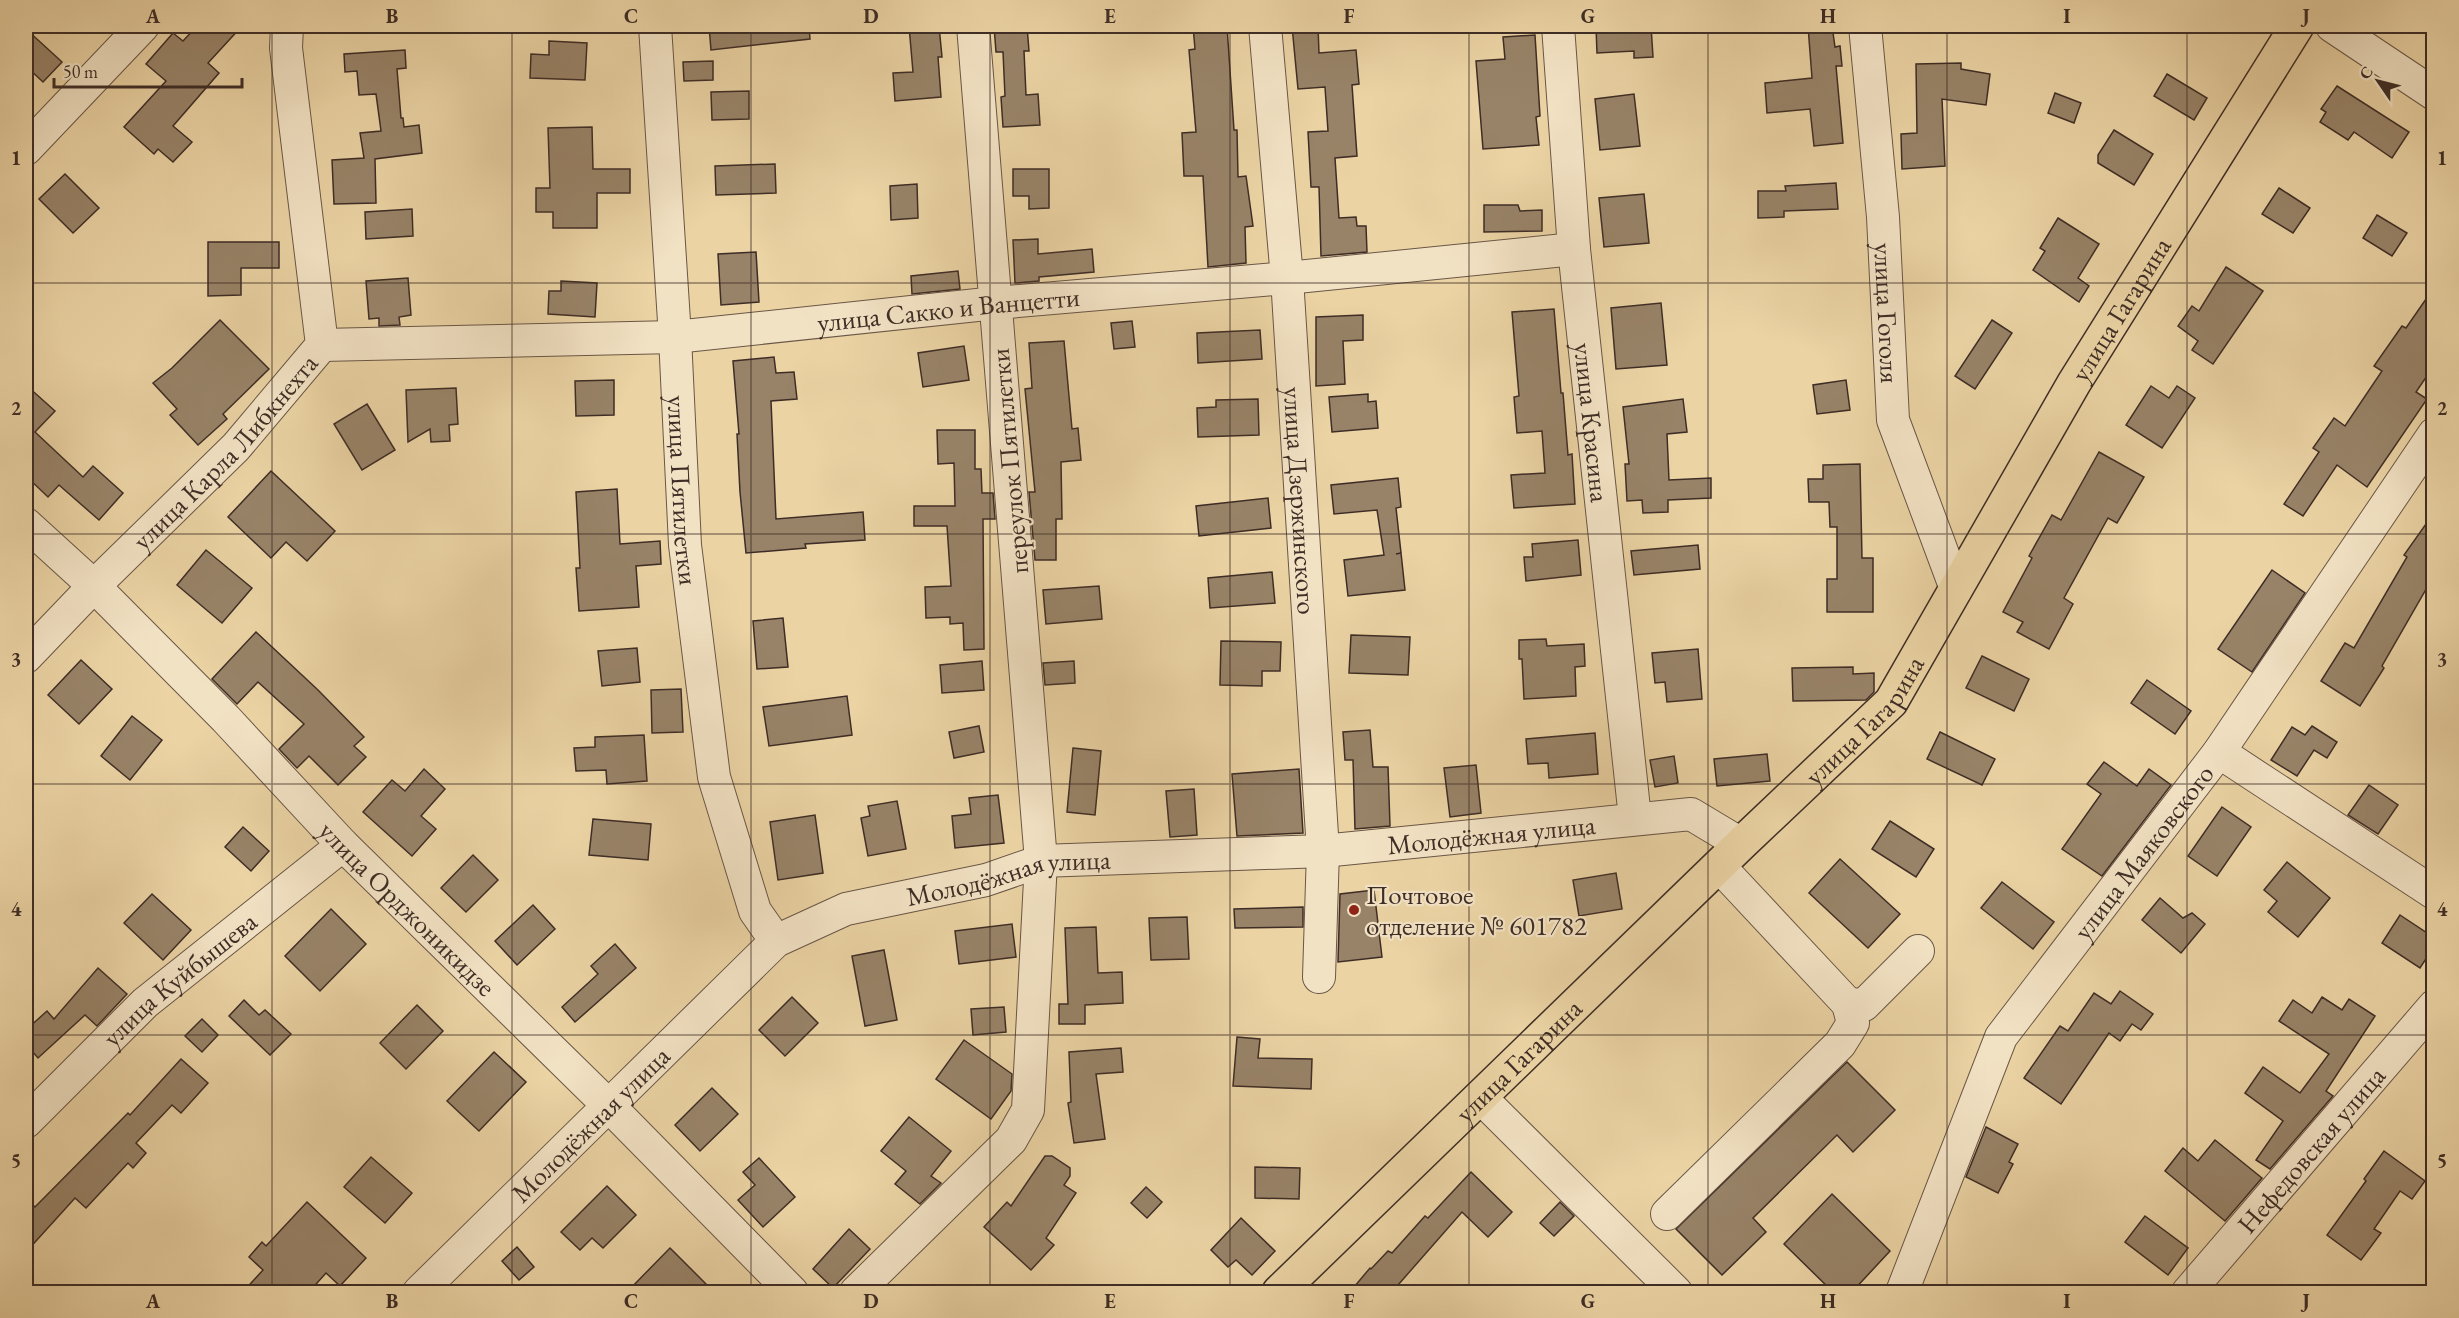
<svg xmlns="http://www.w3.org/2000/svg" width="2459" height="1318" font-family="'EB Garamond',serif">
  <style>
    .building { fill: #988368; stroke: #3e2d26; stroke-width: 1.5 }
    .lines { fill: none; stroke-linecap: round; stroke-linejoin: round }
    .minor-casing { stroke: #695646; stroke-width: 34 }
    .major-casing { stroke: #3e2d26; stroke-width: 36 }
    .minor { stroke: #f2e2c4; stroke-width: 32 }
    .major { stroke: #ebd3a4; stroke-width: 33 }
    .grid { fill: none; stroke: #3e2d26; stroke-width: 1.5; stroke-opacity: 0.55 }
    .poi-dot { fill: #8f2418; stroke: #f2e2c4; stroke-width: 2 }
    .labels { text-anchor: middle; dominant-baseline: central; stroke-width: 4.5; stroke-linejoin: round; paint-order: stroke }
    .street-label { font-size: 27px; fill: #3e2d26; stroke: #f2e2c4 }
    .poi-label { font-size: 27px; fill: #3e2d26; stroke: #f2e2c4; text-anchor: start }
    .neatline { fill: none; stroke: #3e2d26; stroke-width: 2 }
    .grid-label { font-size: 20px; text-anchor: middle; font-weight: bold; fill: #3e2d26 }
  </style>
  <rect width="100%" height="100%" fill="#ebd3a4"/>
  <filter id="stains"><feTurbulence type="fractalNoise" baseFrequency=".00333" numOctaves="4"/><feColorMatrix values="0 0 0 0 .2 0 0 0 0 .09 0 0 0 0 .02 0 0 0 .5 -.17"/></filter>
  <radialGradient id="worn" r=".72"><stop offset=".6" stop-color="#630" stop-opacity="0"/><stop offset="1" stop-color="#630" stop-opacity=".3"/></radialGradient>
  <g class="building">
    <path d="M197,26H242L208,63L219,73L173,126L192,142L173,162L158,149L154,154L124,127L166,81L146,64L173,33L183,41Z"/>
    <path d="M709,26H809L810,39L711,50Z"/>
    <path d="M909,26H939L942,57H938L941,97L895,101L893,73L913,72Z"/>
    <path d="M994,26H1027L1029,51H1024L1026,95L1038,94L1040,125L1003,127L1001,97L1005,96L1003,52H996Z"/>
    <path d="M1193,26H1227L1234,130H1237L1238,177L1246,176L1253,226L1245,227L1246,263L1208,267L1203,176H1184L1182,133L1196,132L1189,50L1195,49Z"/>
    <path d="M1292,26H1318L1319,53L1356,50L1359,84L1352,85L1357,156L1335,158L1339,218L1356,217L1357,226H1366L1367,252L1321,256L1319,187H1311L1308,132L1328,131L1325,87L1298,89Z"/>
    <path d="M1651,26L1653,57L1634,58V51L1597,53L1596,27Z"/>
    <path d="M1808,26H1832L1835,47L1840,46L1842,66H1836L1843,143L1814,146L1810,109L1767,113L1765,83L1812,78Z"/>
    <path d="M26,29L62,62L43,82L26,66Z"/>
    <path d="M1535,35L1540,116L1536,117L1539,145L1483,149L1476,61L1505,59L1503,37Z"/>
    <path d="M549,41L587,43L585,80L530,78L531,54L549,55Z"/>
    <path d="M405,50L406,68L397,69L401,118H403L404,127L419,125L422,153L375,159L376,203L334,204L332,160L364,158L360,133L381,131L376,94L359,95L357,71L345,72L344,54Z"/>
    <path d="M713,61V80L684,81L683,62Z"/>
    <path d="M1961,63V69L1990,74L1986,105L1942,99L1945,166L1902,169L1901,134L1917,133L1916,64Z"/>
    <path d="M2167,74L2207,98L2194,120L2154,96Z"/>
    <path d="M2337,86L2409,132L2392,158L2354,132L2348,140L2320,122L2326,112L2321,109Z"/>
    <path d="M749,91V119L712,120L711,92Z"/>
    <path d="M2055,93L2081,103L2074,123L2048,113Z"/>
    <path d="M1634,94L1640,146L1600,150L1595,99Z"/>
    <path d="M592,127L593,169H630V193H597V228H553V212H536V188H550L548,128Z"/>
    <path d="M2114,130L2153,154L2134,185L2098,163V155Z"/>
    <path d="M775,164L776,193L716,195L715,166Z"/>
    <path d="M1013,169H1049V208L1029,209V196H1013Z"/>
    <path d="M65,174L99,208L73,233L39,199Z"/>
    <path d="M1836,183L1838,209L1784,211V217L1758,218V191H1786L1785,186Z"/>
    <path d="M917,184L918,218L891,220L890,186Z"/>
    <path d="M2279,188L2310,208L2293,233L2262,214Z"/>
    <path d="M1644,194L1649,243L1604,247L1599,198Z"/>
    <path d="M1484,205H1518L1520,211L1542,210V231L1484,232Z"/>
    <path d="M412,209L413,236L366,239L365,212Z"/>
    <path d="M2377,215L2407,233L2392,256L2363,238Z"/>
    <path d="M2058,218L2099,244L2078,278L2089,286L2079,302L2033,270L2045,251L2040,248Z"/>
    <path d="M1038,239V254L1092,249L1094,272L1039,277V281L1015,283L1013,240Z"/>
    <path d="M208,242H279V268H241V295L208,296Z"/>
    <path d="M756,252L759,302L721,305L718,254Z"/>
    <path d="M2226,267L2263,291L2213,364L2192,350L2198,341L2178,326L2192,306L2199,311Z"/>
    <path d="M958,271L960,289L912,294L911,276Z"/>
    <path d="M408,278L411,315L399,317L400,325L379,326V318L369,319L366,281Z"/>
    <path d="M561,281L597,283L595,317L548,314L549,291H561Z"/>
    <path d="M2433,289V367L2416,392L2427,399L2367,487L2337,465L2303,516L2284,504L2319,452L2313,448L2334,418L2345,426L2382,371L2374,366L2402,326L2406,328Z"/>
    <path d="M1661,303L1667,365L1616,369L1611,308Z"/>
    <path d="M1554,309L1561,393H1563L1568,455L1572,454L1575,504L1514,508L1511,475L1545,473L1542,431L1517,433L1514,397L1519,396L1512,312Z"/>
    <path d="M1363,315V340L1343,341L1345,384L1316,386V317Z"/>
    <path d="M220,320L269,369L223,414L227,419L198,445L170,415L177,409L153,383L172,368Z"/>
    <path d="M1992,320L2012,333L1975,389L1955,376Z"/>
    <path d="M1132,321L1135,347L1114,349L1111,323Z"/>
    <path d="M1260,330L1262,359L1198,363L1197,333Z"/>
    <path d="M1064,341L1072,429L1078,428L1081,460L1061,462L1062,519H1056V560H1035L1029,492H1035L1025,389L1032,388L1029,343Z"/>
    <path d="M964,346L969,380L923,387L918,353Z"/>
    <path d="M774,357L776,373L794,372L797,399L771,401L776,519L863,512L865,540L805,544L806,548L746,553L740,492L737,434H739L733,361Z"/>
    <path d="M614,380V415L576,416L575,381Z"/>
    <path d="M1846,380L1850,410L1817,414L1813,385Z"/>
    <path d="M26,385L55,411L35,432L83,477L93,466L123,493L99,520L59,485L48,497L26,476Z"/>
    <path d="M2151,386L2169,398L2177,386L2195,398L2162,448L2126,425Z"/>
    <path d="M456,388L458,424L449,425L450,441L431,442L430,429L408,442L406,390Z"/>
    <path d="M1368,394V402L1376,401L1378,428L1332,432L1329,397Z"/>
    <path d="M1258,399L1259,435L1198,437L1197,408L1216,407V400Z"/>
    <path d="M1683,399L1687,432L1667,434L1669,480L1711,478V498L1668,500V512L1643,513L1642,500L1627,501L1625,464H1629L1623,407Z"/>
    <path d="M367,404L395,450L362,470L334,424Z"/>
    <path d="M937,430H975V469H981L982,493H993L995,519H983L984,649L964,650L963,623L950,624V617L926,618L925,587L951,586L947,526H914V506H955L954,463L938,464Z"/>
    <path d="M2099,452L2144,477L2117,523L2108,518L2064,598L2073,604L2049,649L2017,632L2023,622L2003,612L2032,558L2029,556L2052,515L2061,520Z"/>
    <path d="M1860,464L1862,558H1873V612H1827V579H1837V527H1830L1829,502H1809L1808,479H1823V465Z"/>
    <path d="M271,471L335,531L307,561L286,542L271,558L228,517Z"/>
    <path d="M1398,478L1401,507L1396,508L1401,553L1396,554L1401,553L1405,590L1348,596L1344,560L1384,555L1377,510L1334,514L1331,485Z"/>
    <path d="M617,489L620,544L660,541L661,564L636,566L639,607L579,611L576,568H580L576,492Z"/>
    <path d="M1268,498L1271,528L1199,536L1196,506Z"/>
    <path d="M2433,514V577L2382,666L2384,668L2360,706L2321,681L2345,643L2354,648L2407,557L2404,555Z"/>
    <path d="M1578,540L1581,575L1526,581L1524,557H1533L1532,544Z"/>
    <path d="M1698,545L1700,569L1634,575L1631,551Z"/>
    <path d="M206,550L252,588L222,623L177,585Z"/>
    <path d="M2272,570L2305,593L2252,672L2218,649Z"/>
    <path d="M1272,572L1275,603L1210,608L1208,578Z"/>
    <path d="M1099,586L1102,619L1046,624L1043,590Z"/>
    <path d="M783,618L788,667L757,669L753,621Z"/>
    <path d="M256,632L318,690L364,737L354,746L366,757L338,785L309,756L297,768L279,749L304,724L258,682L237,704L212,679Z"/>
    <path d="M1351,635L1410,637L1408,675L1349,673Z"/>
    <path d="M1546,639L1547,646L1584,644L1585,666L1575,667L1576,696L1524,699L1522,659H1519V640Z"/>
    <path d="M1221,641L1281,642L1280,671H1262V686L1220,685Z"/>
    <path d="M637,648L640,682L602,686L598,651Z"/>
    <path d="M1698,649L1702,699L1667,702L1665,682L1655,683L1652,653Z"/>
    <path d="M1982,656L2029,679L2014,711L1966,688Z"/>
    <path d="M81,660L112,689L79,724L48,695Z"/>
    <path d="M982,661L984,690L942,693L940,665Z"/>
    <path d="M1074,661L1075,683L1045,685L1043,663Z"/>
    <path d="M1853,667V674L1874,673V692L1866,700L1793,701L1792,668Z"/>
    <path d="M2147,680L2191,711L2175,734L2131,703Z"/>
    <path d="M681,689L683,732L652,733L651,690Z"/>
    <path d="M847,696L852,735L769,746L763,707Z"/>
    <path d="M132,716L162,740L130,780L101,756Z"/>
    <path d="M979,726L984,752L954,758L949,732Z"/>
    <path d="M2312,726L2337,742L2327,758L2314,750L2297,776L2271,760L2292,727L2305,735Z"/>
    <path d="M1370,730L1373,767H1388L1390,826L1355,829L1353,760H1345L1343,732Z"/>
    <path d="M1940,732L1995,759L1982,785L1927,759Z"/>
    <path d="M1595,733L1598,774L1549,778L1548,763L1528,764L1526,739Z"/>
    <path d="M644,735L647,781L607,784L606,770L576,771L574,748L595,747V737Z"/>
    <path d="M1073,748L1101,751L1095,815L1067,812Z"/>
    <path d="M1767,754L1770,781L1717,786L1714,759Z"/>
    <path d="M1674,756L1678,783L1655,787L1650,760Z"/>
    <path d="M2104,762L2137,786L2149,769L2171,785L2102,876L2062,849L2101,794L2087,784Z"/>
    <path d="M1476,765L1481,813L1450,817L1444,768Z"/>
    <path d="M424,769L445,789L421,816L436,829L412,856L363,812L392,780L405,791Z"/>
    <path d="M1299,769L1303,833L1237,836L1232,774Z"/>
    <path d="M2369,785L2398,805L2378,834L2348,815Z"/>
    <path d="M1194,789L1197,835L1170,837L1166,791Z"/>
    <path d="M998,795L1004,843L955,848L952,816L971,814L969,798Z"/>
    <path d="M897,801L906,849L868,856L861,818L870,816L868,806Z"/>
    <path d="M2222,807L2251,827L2217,876L2188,856Z"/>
    <path d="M815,815L823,873L778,880L770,822Z"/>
    <path d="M593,819L651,824L648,860L589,855Z"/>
    <path d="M1890,821L1934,849L1916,877L1872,849Z"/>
    <path d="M243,827L269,851L251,871L225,847Z"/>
    <path d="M473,855L498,880L466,912L441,888Z"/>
    <path d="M1840,859L1900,914L1868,948L1809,893Z"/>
    <path d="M2287,862L2330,898L2298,937L2268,912L2277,901L2264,890Z"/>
    <path d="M1616,873L1622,909L1579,916L1573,880Z"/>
    <path d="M2002,882L2054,922L2033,949L1981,908Z"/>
    <path d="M1374,890L1382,957L1338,962L1340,894Z"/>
    <path d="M152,894L191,930L163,960L124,923Z"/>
    <path d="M2160,898L2183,918L2192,913L2205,924L2181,953L2142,920Z"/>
    <path d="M533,905L555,929L517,965L495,941Z"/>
    <path d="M1303,907V927L1235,928L1234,909Z"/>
    <path d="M331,909L366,944L320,991L285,956Z"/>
    <path d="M2400,915L2433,937V948L2420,968L2382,943Z"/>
    <path d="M1187,917L1189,959L1151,960L1149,918Z"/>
    <path d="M1012,924L1016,957L959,964L955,931Z"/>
    <path d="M1096,927L1098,973L1122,972L1123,1003L1085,1005V1024H1059V1004H1068L1065,928Z"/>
    <path d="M615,944L636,968L575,1022L562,1007L598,974L591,966Z"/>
    <path d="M884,950L897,1020L865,1026L852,956Z"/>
    <path d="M98,968L127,994L97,1026L85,1015L38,1058L26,1044V1030L47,1011L54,1019Z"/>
    <path d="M2120,991L2153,1014L2141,1030L2132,1024L2120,1041L2109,1033L2061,1104L2024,1078L2060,1026L2068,1031L2094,993L2111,1004Z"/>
    <path d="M792,997L818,1023L785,1056L759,1030Z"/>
    <path d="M2322,997L2342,1010L2349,999L2375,1016L2326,1091L2333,1096L2270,1169L2256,1160L2283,1121L2245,1093L2263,1067L2300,1093L2329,1054L2279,1021L2293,1000L2312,1013Z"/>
    <path d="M244,1000L259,1015L265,1010L291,1034L270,1055L229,1016Z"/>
    <path d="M417,1005L443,1031L406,1069L380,1043Z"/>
    <path d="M1004,1007L1006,1032L973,1035L971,1009Z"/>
    <path d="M202,1019L218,1035L202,1052L185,1036Z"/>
    <path d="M1237,1037L1260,1039L1258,1058L1312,1059L1311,1089L1233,1086Z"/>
    <path d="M964,1040L1012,1074L1011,1091L991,1119L936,1079Z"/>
    <path d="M1121,1048L1123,1072L1096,1074L1105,1139L1074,1143L1068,1103L1071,1102L1069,1052Z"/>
    <path d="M494,1052L526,1082L479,1131L447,1101Z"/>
    <path d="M181,1059L208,1083L181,1113L172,1105L136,1143L146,1153L133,1168L128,1163L86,1208L75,1198L26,1252V1198L35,1207L128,1113L130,1115Z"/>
    <path d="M1847,1062L1895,1110L1853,1152L1837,1135L1753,1218L1766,1232L1722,1275L1676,1229Z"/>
    <path d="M712,1088L738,1114L700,1151L675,1125Z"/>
    <path d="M909,1117L951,1151L931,1176L941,1183L920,1204L895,1184L906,1171L881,1151Z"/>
    <path d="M1986,1127L2018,1144L2009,1162L2013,1164L1998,1193L1966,1177Z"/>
    <path d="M2215,1140L2262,1178L2225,1221L2165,1171L2183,1148L2198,1161Z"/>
    <path d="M2384,1151L2425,1181L2412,1199L2400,1191L2374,1229L2381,1233L2361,1260L2327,1235L2366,1181L2364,1179Z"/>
    <path d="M1045,1156H1052L1070,1168V1176L1064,1185L1076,1193L1046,1238L1054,1245L1031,1270L984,1227L1007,1202L1011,1206Z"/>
    <path d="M371,1157L412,1193L385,1223L344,1187Z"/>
    <path d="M759,1158L795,1197L763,1227L738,1200L755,1185L743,1172Z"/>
    <path d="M1255,1167L1300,1168L1299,1199L1255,1198Z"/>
    <path d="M1471,1172L1512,1212L1488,1237L1462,1212L1391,1293H1349L1370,1268L1371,1269L1388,1251L1392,1253L1425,1216L1428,1218Z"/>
    <path d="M607,1186L636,1215L603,1248L592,1238L580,1250L561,1232Z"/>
    <path d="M1146,1187L1162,1202L1147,1218L1131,1203Z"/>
    <path d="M1832,1194L1890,1251L1851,1293H1834L1784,1244Z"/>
    <path d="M307,1202L366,1258L340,1286L326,1273L308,1293H242L263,1270L249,1257L262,1242L266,1246Z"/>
    <path d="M1560,1202L1574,1216L1554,1236L1540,1223Z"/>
    <path d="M2145,1216L2188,1248L2168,1275L2125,1242Z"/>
    <path d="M1241,1218L1275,1251L1252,1275L1236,1260L1228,1267L1211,1250Z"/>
    <path d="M849,1229L870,1249L833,1288L813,1269Z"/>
    <path d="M517,1247L534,1267L519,1280L502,1261Z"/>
    <path d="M670,1248L715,1293H626Z"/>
  </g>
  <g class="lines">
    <defs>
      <g id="minor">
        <path id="s1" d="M655,26L675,337L685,545L714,777L755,911L776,941"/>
        <path id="s2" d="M1265,26L1287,278L1323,851L1319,977"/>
        <path id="s3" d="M1558,26L1574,249L1635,818"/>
        <path id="s4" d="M1865,26L1883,217L1893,420L1956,589"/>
        <path d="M2332,26L2434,94"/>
        <path d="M26,149L143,26"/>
        <path id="s5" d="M322,345L675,337L996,303L1287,278L1574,249"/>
        <path id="s6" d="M26,524L94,586L226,719L343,845L609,1106L792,1292"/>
        <path id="s7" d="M26,657L94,586L236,447L322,345L286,48L287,26"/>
        <path d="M2219,752L2434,893"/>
        <path d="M1848,1004L1864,1005L1918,951"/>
        <path d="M1481,1098L1676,1292"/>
        <path id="s8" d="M26,1122L145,1003L343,845"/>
        <path d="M1667,1214L1840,1044L1853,1023L1848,1004L1719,866"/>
        <path id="s9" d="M419,1292L776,941L846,909L986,880L1041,861L1323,851L1691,814L1741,844"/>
        <path d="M856,1292L1011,1140L1028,1110L1041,861L973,26"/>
        <path id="s10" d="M1902,1292L2001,1037L2219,752L2434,434"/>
        <path id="s11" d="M2188,1292L2434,1006"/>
      </g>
      <g id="major">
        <path id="s12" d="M1279,1292L1741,844L1891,702L2074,383L2297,26"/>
      </g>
    </defs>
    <use href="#minor" class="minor-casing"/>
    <use href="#major" class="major-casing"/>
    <use href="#minor" class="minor"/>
    <use href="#major" class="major"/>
  </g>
  <path class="grid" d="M272,26V1292M512,26V1292M751,26V1292M990,26V1292M1230,26V1292M1469,26V1292M1708,26V1292M1947,26V1292M2187,26V1292M26,283H2434M26,534H2434M26,784H2434M26,1035H2434"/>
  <circle class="poi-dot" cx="1354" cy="910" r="6"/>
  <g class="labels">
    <g class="street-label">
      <text stroke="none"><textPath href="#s5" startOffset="628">улица Сакко и Ванцетти</textPath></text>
      <text stroke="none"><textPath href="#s12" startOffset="1305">улица Гагарина</textPath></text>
      <text stroke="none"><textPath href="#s4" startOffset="288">улица Гоголя</textPath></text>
      <text stroke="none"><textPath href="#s3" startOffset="398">улица Красина</textPath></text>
      <text stroke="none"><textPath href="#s7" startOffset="286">улица Карла Либкнехта</textPath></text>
      <text transform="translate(1009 461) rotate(-95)">переулок Пятилетки</text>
      <text stroke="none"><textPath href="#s1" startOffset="465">улица Пятилетки</textPath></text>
      <text stroke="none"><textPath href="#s2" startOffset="476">улица Дзержинского</textPath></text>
      <text stroke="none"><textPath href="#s12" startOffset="819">улица Гагарина</textPath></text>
      <text stroke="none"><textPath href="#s9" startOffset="1230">Молодёжная улица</textPath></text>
      <text stroke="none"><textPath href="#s10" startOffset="507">улица Маяковского</textPath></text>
      <text stroke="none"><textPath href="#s9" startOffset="744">Молодёжная улица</textPath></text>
      <text stroke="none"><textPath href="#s6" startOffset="542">улица Орджоникидзе</textPath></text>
      <text stroke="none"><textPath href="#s8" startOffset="210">улица Куйбышева</textPath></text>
      <text stroke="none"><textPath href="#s12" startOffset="333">улица Гагарина</textPath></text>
      <text stroke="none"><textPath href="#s9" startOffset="240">Молодёжная улица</textPath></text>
      <text stroke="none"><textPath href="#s11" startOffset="188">Нефедовская улица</textPath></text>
    </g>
    <g class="poi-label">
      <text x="1366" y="894">Почтовое<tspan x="1366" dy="31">отделение № 601782</tspan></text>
    </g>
  </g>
  <rect width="2459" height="1318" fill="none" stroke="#ebd3a4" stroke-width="66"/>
  <g transform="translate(2378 81) rotate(305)" stroke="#f2e2c4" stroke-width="4.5" paint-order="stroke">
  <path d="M0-4.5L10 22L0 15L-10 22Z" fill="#3e2d26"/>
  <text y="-9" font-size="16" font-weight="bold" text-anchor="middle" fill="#3e2d26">С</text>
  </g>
  <path d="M54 78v9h188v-9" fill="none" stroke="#3e2d26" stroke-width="3"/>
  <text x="63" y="78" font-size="18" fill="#3e2d26" stroke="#f2e2c4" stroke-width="4.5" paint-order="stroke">50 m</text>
  <rect x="33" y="33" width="2393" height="1252" class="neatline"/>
  <g class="grid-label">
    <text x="153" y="23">A</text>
    <text x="392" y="23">B</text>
    <text x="631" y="23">C</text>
    <text x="871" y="23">D</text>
    <text x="1110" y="23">E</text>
    <text x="1349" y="23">F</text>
    <text x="1588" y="23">G</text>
    <text x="1828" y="23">H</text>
    <text x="2067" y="23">I</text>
    <text x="2306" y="23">J</text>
    <text x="16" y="165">1</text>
    <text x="2442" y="165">1</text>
    <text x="16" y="415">2</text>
    <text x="2442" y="415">2</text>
    <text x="16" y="666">3</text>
    <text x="2442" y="666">3</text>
    <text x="16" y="916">4</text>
    <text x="2442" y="916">4</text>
    <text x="16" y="1167">5</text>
    <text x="2442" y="1167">5</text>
    <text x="153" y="1308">A</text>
    <text x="392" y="1308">B</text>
    <text x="631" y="1308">C</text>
    <text x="871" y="1308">D</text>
    <text x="1110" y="1308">E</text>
    <text x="1349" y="1308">F</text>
    <text x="1588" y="1308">G</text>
    <text x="1828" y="1308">H</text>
    <text x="2067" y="1308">I</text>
    <text x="2306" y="1308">J</text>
  </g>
  <rect width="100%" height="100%" filter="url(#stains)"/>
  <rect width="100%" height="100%" fill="url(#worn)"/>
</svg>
